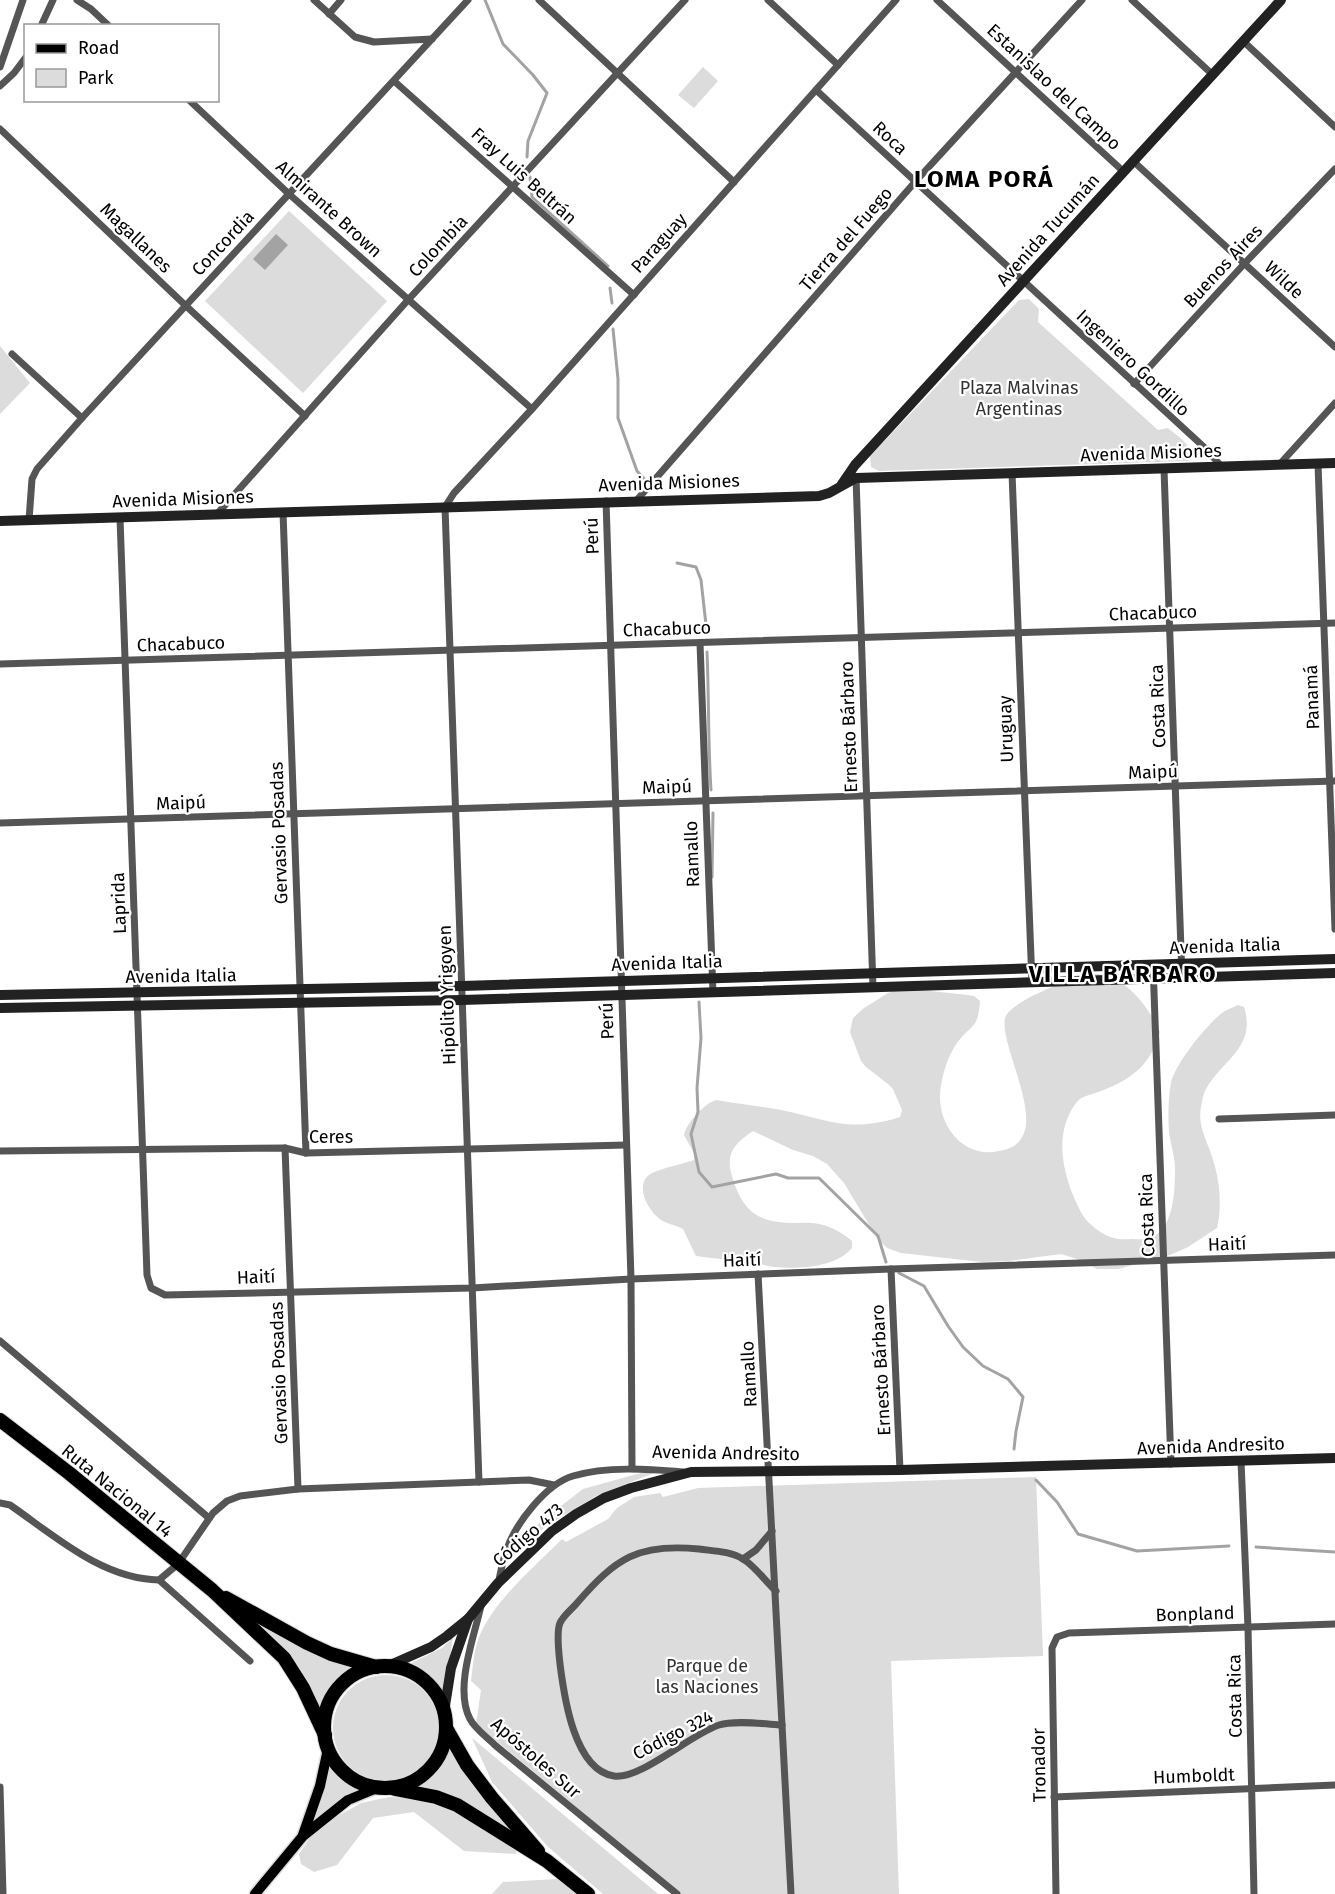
<svg xmlns="http://www.w3.org/2000/svg" width="1335" height="1894" font-family="'Fira Sans',sans-serif">
  <style>
    .green { fill: #dcdcdc }
    .water { fill: #a3a3a3 }
    .lines { fill: none; stroke-linecap: round; stroke-linejoin: round }
    .stream { stroke: #a3a3a3; stroke-width: 3 }
    .primary-casing { stroke: #dbdbdb; stroke-width: 13 }
    .highway-casing { stroke: #dbdbdb; stroke-width: 16 }
    .street { stroke: #555; stroke-width: 7 }
    .secondary { stroke: #222; stroke-width: 10 }
    .primary { stroke: #000; stroke-width: 10 }
    .highway { stroke: #000; stroke-width: 14 }
    .labels { text-anchor: middle; dominant-baseline: central; stroke-width: 4.5; stroke-linejoin: round; paint-order: stroke }
    .street-label { font-size: 18px; fill: #000; stroke: #fff }
    .park-label { font-size: 18px; fill: #333; stroke: #fff }
    .district-label { font-size: 24px; font-weight: bold; letter-spacing: 1.5px; fill: #000; stroke: #fff }
  </style>
  <rect width="100%" height="100%" fill="#fff"/>
  <g class="green">
    <path d="M703,67L718,81L694,108L678,95Z"/>
    <path d="M289,211L387,301L303,393L205,301Z"/>
    <path d="M1029,299L1039,309L1038,322L1158,430L1168,428C1178,437 1196,446 1189,461L879,471L871,467L870,456L1019,300Z"/>
    <path d="M0,346L30,383L0,414Z"/>
    <path d="M1089,974C1122,971 1148,1005 1160,1032C1151,1063 1135,1077 1106,1089C1098,1093 1088,1094 1080,1099C1077,1101 1074,1106 1072,1109C1053,1141 1065,1183 1082,1214C1087,1223 1103,1236 1114,1238C1119,1240 1126,1239 1132,1239C1138,1239 1144,1240 1150,1238C1174,1230 1175,1190 1175,1169C1175,1157 1171,1145 1169,1133C1168,1117 1168,1099 1171,1083C1174,1065 1210,1020 1225,1011C1229,1009 1234,1007 1238,1005L1244,1007C1257,1047 1222,1060 1206,1089C1203,1094 1202,1102 1201,1107C1197,1126 1208,1142 1213,1160C1220,1181 1222,1207 1217,1228L1188,1247L1170,1255L1118,1269H1097L1077,1259L1061,1254L1008,1261L982,1262L901,1253L887,1248L877,1238L844,1183L827,1164L813,1156L793,1150L753,1131C735,1143 725,1153 732,1176C742,1209 755,1222 791,1223C800,1223 810,1222 819,1224C831,1226 842,1233 852,1241V1248C835,1268 799,1269 774,1267C765,1266 756,1262 747,1261C730,1259 713,1259 696,1256L683,1229C676,1225 667,1224 661,1220C647,1210 633,1183 652,1173C665,1167 680,1165 694,1160V1153L684,1135C687,1122 704,1104 716,1100C738,1104 760,1106 781,1110C829,1120 850,1133 900,1117L902,1110L893,1089L888,1084L866,1067L861,1061L850,1032L853,1018L864,1008L888,993L902,988L968,995L974,996L980,1001C978,1030 972,1023 957,1043C947,1057 941,1078 940,1095C939,1128 965,1159 999,1151C1011,1149 1019,1145 1024,1133C1036,1102 994,1031 1007,1014C1019,998 1070,979 1089,974Z"/>
    <path d="M655,1469L654,1473L596,1496L545,1527L517,1552L539,1523L583,1489Z"/>
    <path d="M1036,1477L1043,1656L891,1661L899,1894H681L476,1724L481,1690L471,1681C473,1665 474,1649 480,1635C494,1601 536,1565 562,1539L566,1542L608,1519L617,1508L634,1497L660,1493L663,1497L698,1488Z"/>
    <path d="M252,1620L312,1653L361,1668C335,1683 331,1688 322,1717L296,1664Z"/>
    <path d="M453,1637L444,1695L427,1675L405,1666L442,1648Z"/>
    <circle cx="386" cy="1728" r="53"/>
    <path d="M472,1738L658,1894H603L547,1846L492,1782Z"/>
    <path d="M451,1740L474,1786L519,1837L412,1787L434,1771Z"/>
    <path d="M331,1761L346,1781L367,1789L339,1801L313,1822L324,1791Z"/>
    <path d="M389,1797L412,1798L455,1811L516,1848V1854L464,1851L414,1812L373,1818L337,1865L314,1872L301,1864L299,1854L310,1838L336,1817L361,1803Z"/>
    <path d="M558,1879L578,1894H492L503,1882Z"/>
  </g>
  <path class="water" d="M276,234L288,245L265,270L253,259Z"/>
  <g class="lines">
    <g class="stream">
      <path d="M485,0L503,44L533,75L547,93L528,141L527,157"/>
      <path d="M530,177L532,197L608,266"/>
      <path d="M610,288L612,303"/>
      <path d="M613,329L618,379V418L637,471L649,484"/>
      <path d="M677,563L696,567L701,580L707,634"/>
      <path d="M707,652C709,698 708,744 711,790"/>
      <path d="M712,877L713,813"/>
      <path d="M699,1002L701,1038L697,1088L698,1112L691,1134L699,1172L712,1187L776,1174L788,1178H819L878,1236L886,1262"/>
      <path d="M899,1273L924,1286L948,1326L963,1347L983,1366L1008,1379L1023,1397L1016,1431L1014,1449"/>
      <path d="M1036,1480L1057,1502L1078,1534L1137,1551L1229,1546"/>
      <path d="M1256,1547L1335,1552"/>
    </g>
    <defs>
      <g id="primary">
        <path d="M303,1835L320,1786L328,1749"/>
        <path d="M255,1894L303,1836L348,1800L377,1788"/>
      </g>
      <g id="highway">
        <path d="M0,1420L69,1473L212,1590L284,1658L303,1688L325,1735"/>
        <path d="M226,1598L307,1643L331,1654L376,1667"/>
        <circle cx="385" cy="1727" r="61"/>
        <path d="M446,1728L467,1765L492,1798L538,1851"/>
        <path d="M395,1789L436,1797L457,1805L547,1861L588,1894"/>
      </g>
    </defs>
    <use href="#primary" class="primary-casing"/>
    <use href="#highway" class="highway-casing"/>
    <g class="street">
      <path d="M77,0L91,9L109,26"/>
      <path d="M314,0L355,37L374,42L432,39"/>
      <path d="M539,0L734,182"/>
      <path d="M768,0L838,65"/>
      <path d="M937,0L1124,172"/>
      <path d="M1132,0L1213,75"/>
      <path d="M329,14L341,0"/>
      <path d="M41,26L53,0"/>
      <path d="M1243,41L1335,127"/>
      <path d="M0,67L23,0"/>
      <path d="M394,81L634,295"/>
      <path d="M0,86L14,73L26,57"/>
      <path d="M816,90L1205,448L1222,467"/>
      <path d="M189,100L289,194L532,409"/>
      <path d="M0,129L185,305L305,416"/>
      <path d="M1133,161L1335,347"/>
      <path d="M12,354L82,418"/>
      <path d="M1134,384L1244,264L1335,169"/>
      <path d="M1318,464L1335,929"/>
      <path d="M1279,465L1335,403"/>
      <path d="M1164,469L1182,978"/>
      <path d="M1012,473L1032,983"/>
      <path d="M856,477L873,988"/>
      <path d="M606,501L631,1279L632,1468"/>
      <path d="M636,501L915,182L1082,0"/>
      <path d="M283,512L306,1153"/>
      <path d="M217,514L408,300L685,0"/>
      <path d="M120,518L147,1275L151,1288L165,1295L472,1288L631,1279L891,1269L1335,1255"/>
      <path d="M29,520L32,479L37,469L82,418L468,0"/>
      <path d="M700,643L713,993"/>
      <path d="M0,664L1335,623"/>
      <path d="M0,823L1335,781"/>
      <path d="M1153,964L1171,1464"/>
      <path d="M1219,1119L1335,1115"/>
      <path d="M285,1148L298,1489"/>
      <path d="M0,1151L285,1148L306,1153L626,1145"/>
      <path d="M891,1269L900,1470"/>
      <path d="M758,1274L791,1894"/>
      <path d="M0,1341L209,1518"/>
      <path d="M1241,1461L1248,1628L1254,1894"/>
      <path d="M479,1482L445,507L454,493L532,409L896,0"/>
      <path d="M0,1503L10,1505C55,1536 102,1579 159,1580L250,1661"/>
      <path d="M743,1559L756,1550L772,1531"/>
      <path d="M159,1580L178,1564L213,1513L227,1501L240,1496L298,1489L479,1482L529,1480L554,1485"/>
      <path d="M499,1580C501,1570 503,1559 507,1549C516,1523 546,1484 573,1476C607,1466 647,1469 683,1472"/>
      <path d="M776,1591C765,1581 755,1566 743,1559C730,1551 713,1551 699,1549C638,1543 616,1558 577,1603C572,1609 563,1616 560,1623C556,1632 559,1654 560,1664C564,1696 574,1770 614,1776C640,1780 691,1734 719,1725C735,1720 765,1724 782,1725"/>
      <path d="M481,1606C474,1637 454,1689 470,1719C475,1729 488,1738 496,1746L677,1894"/>
      <path d="M0,1787L3,1894"/>
      <path d="M1054,1797L1335,1785"/>
      <path d="M1056,1894L1052,1648L1057,1637L1069,1633L1335,1624"/>
    </g>
    <g class="secondary">
      <path d="M842,484L855,465L1281,0"/>
      <path d="M0,521L819,496L829,493L856,478L1335,463"/>
      <path d="M0,995L462,986L1335,959"/>
      <path d="M0,1008L462,1000L1335,973"/>
      <path d="M388,1666L431,1647L447,1636L468,1619L498,1583L552,1531L576,1514L604,1498L631,1488L691,1472L900,1470L1335,1458"/>
      <path d="M444,1712L451,1668L468,1619"/>
    </g>
    <use href="#primary" class="primary"/>
    <use href="#highway" class="highway"/>
  </g>
  <g class="labels">
    <g class="street-label">
      <text transform="translate(1054 87) rotate(43)">Estanislao del Campo</text>
      <text transform="translate(890 138) rotate(43)">Roca</text>
      <text transform="translate(524 176) rotate(42)">Fray Luis Beltrán</text>
      <text transform="translate(329 209) rotate(42)">Almirante Brown</text>
      <text transform="translate(1048 230) rotate(-48)">Avenida Tucumán</text>
      <text transform="translate(136 238) rotate(44)">Magallanes</text>
      <text transform="translate(846 239) rotate(-49)">Tierra del Fuego</text>
      <text transform="translate(223 243) rotate(-47)">Concordia</text>
      <text transform="translate(659 243) rotate(-48)">Paraguay</text>
      <text transform="translate(438 246) rotate(-47)">Colombia</text>
      <text transform="translate(1223 266) rotate(-47)">Buenos Aires</text>
      <text transform="translate(1284 280) rotate(43)">Wilde</text>
      <text transform="translate(1133 363) rotate(43)">Ingeniero Gordillo</text>
      <text transform="translate(1151 453) rotate(-2)">Avenida Misiones</text>
      <text transform="translate(669 483) rotate(-2)">Avenida Misiones</text>
      <text transform="translate(183 499) rotate(-2)">Avenida Misiones</text>
      <text transform="translate(592 536) rotate(-92)">Perú</text>
      <text transform="translate(1153 613) rotate(-2)">Chacabuco</text>
      <text transform="translate(667 629) rotate(-2)">Chacabuco</text>
      <text transform="translate(181 644) rotate(-2)">Chacabuco</text>
      <text transform="translate(1312 697) rotate(-92)">Panamá</text>
      <text transform="translate(1158 706) rotate(-92)">Costa Rica</text>
      <text transform="translate(849 727) rotate(-92)">Ernesto Bárbaro</text>
      <text transform="translate(1006 729) rotate(-92)">Uruguay</text>
      <text transform="translate(1153 772) rotate(-2)">Maipú</text>
      <text transform="translate(667 787) rotate(-2)">Maipú</text>
      <text transform="translate(181 803) rotate(-2)">Maipú</text>
      <text transform="translate(279 833) rotate(-92)">Gervasio Posadas</text>
      <text transform="translate(692 854) rotate(-92)">Ramallo</text>
      <text transform="translate(119 903) rotate(-92)">Laprida</text>
      <text transform="translate(1225 946) rotate(-2)">Avenida Italia</text>
      <text transform="translate(667 963) rotate(-2)">Avenida Italia</text>
      <text transform="translate(181 976) rotate(-1)">Avenida Italia</text>
      <text transform="translate(447 995) rotate(-92)">Hipólito Yrigoyen</text>
      <text transform="translate(607 1021) rotate(-92)">Perú</text>
      <text x="331" y="1137">Ceres</text>
      <text transform="translate(1147 1215) rotate(-92)">Costa Rica</text>
      <text transform="translate(1227 1244) rotate(-2)">Haití</text>
      <text transform="translate(742 1260) rotate(-2)">Haití</text>
      <text transform="translate(256 1277) rotate(-2)">Haití</text>
      <text transform="translate(881 1370) rotate(-93)">Ernesto Bárbaro</text>
      <text transform="translate(279 1373) rotate(-92)">Gervasio Posadas</text>
      <text transform="translate(749 1374) rotate(-93)">Ramallo</text>
      <text transform="translate(1211 1446) rotate(-2)">Avenida Andresito</text>
      <text transform="translate(726 1453) rotate(1)">Avenida Andresito</text>
      <text transform="translate(117 1491) rotate(39)">Ruta Nacional 14</text>
      <text transform="translate(528 1535) rotate(-41)">Código 473</text>
      <text transform="translate(1195 1614) rotate(-2)">Bonpland</text>
      <text transform="translate(1235 1696) rotate(-91)">Costa Rica</text>
      <text transform="translate(673 1735) rotate(-27)">Código 324</text>
      <text transform="translate(536 1758) rotate(41)">Apóstoles Sur</text>
      <text transform="translate(1039 1765) rotate(-91)">Tronador</text>
      <text transform="translate(1194 1776) rotate(-2)">Humboldt</text>
    </g>
    <g class="park-label">
      <text x="1019" y="388">Plaza Malvinas<tspan x="1019" dy="21">Argentinas</tspan></text>
      <text x="707" y="1666">Parque de<tspan x="707" dy="21">las Naciones</tspan></text>
    </g>
    <g class="district-label">
      <text x="984" y="179">LOMA PORÁ</text>
      <text x="1123" y="974">VILLA BÁRBARO</text>
    </g>
  </g>
  <rect x="24" y="24" width="195" height="78" fill="#ffffff" stroke="#999999" stroke-width="1.5"/>
  <rect x="36" y="44" width="30" height="9" fill="#000000" stroke="#999999" stroke-width="1.5"/>
  <text x="78" y="54" font-size="18" fill="#000000">Road</text>
  <rect x="36" y="69" width="30" height="18" fill="#dcdcdc" stroke="#999999" stroke-width="1.5"/>
  <text x="78" y="84" font-size="18" fill="#000000">Park</text>
</svg>
